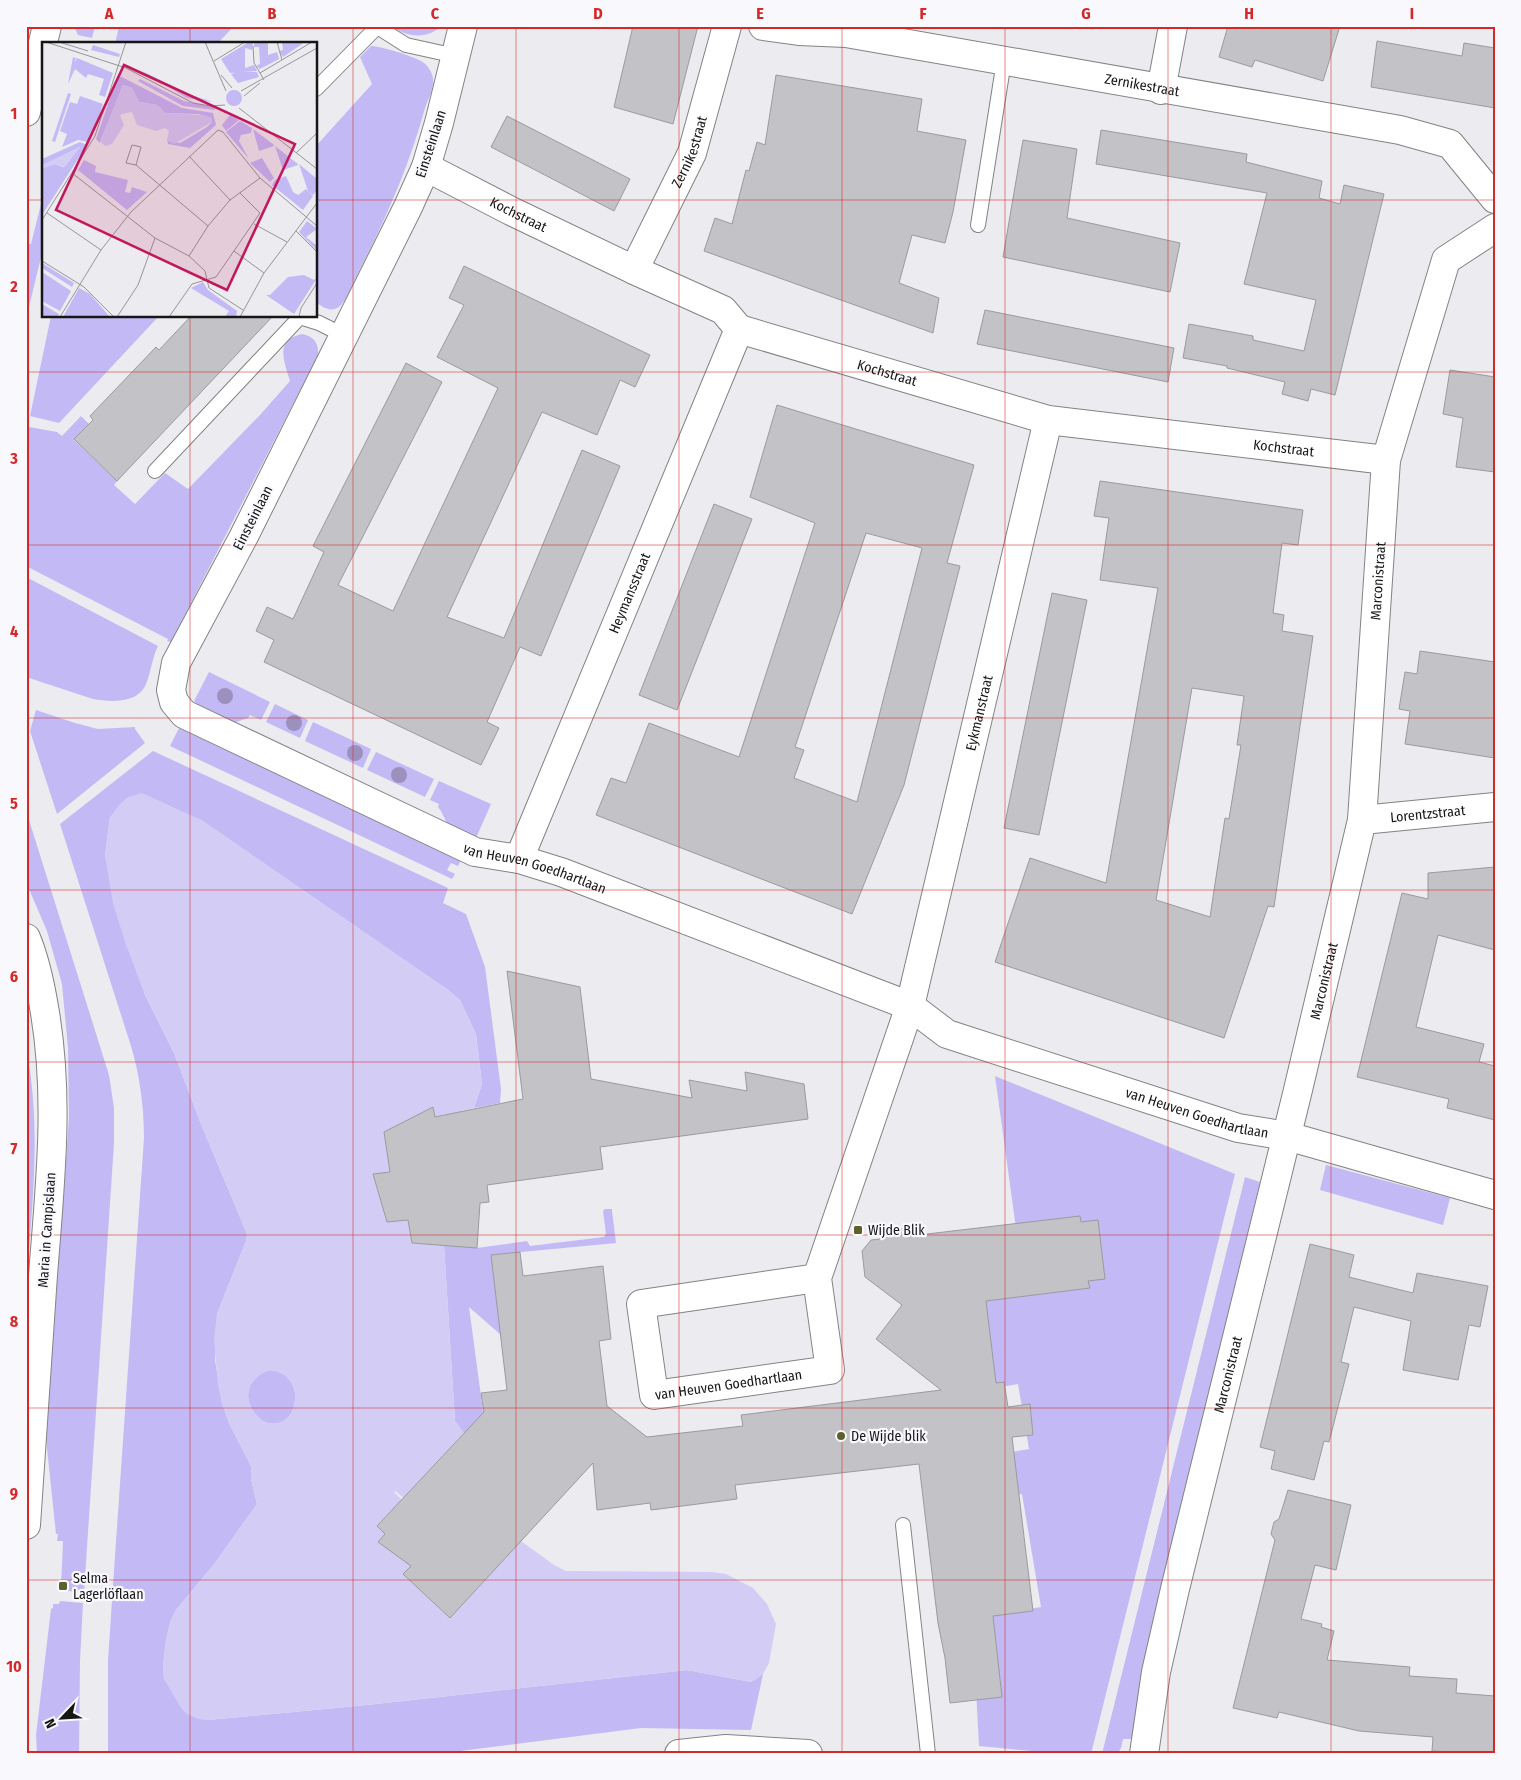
<svg xmlns="http://www.w3.org/2000/svg" width="1521" height="1780" font-family="'Fira Sans Condensed',sans-serif">
  <style>
    .green { fill: #c3b9f5 }
    .water { fill: #d3cdf6; fill-rule: evenodd }
    .building { fill: #c3c2c6; stroke: #9b9a9e; fill-rule: evenodd }
    .lines { fill: none; stroke-linecap: round; stroke-linejoin: round }
    .service-casing { stroke: #838386; stroke-width: 16 }
    .minor-casing { stroke: #838386; stroke-width: 30 }
    .secondary-casing { stroke: #838386; stroke-width: 30 }
    .service { stroke: #fff; stroke-width: 14 }
    .minor { stroke: #fff; stroke-width: 28 }
    .secondary { stroke: #fff; stroke-width: 28 }
    .tree { fill: #9c90be }
    .grid { fill: none; stroke: #d62828; stroke-width: 1; stroke-opacity: 0.55 }
    .poi-dot { fill: #5d602e; stroke: #f9f8fc; stroke-width: 2 }
    .labels { text-anchor: middle; dominant-baseline: central; stroke-width: 4.5; stroke-linejoin: round; paint-order: stroke }
    .street-label { font-size: 14px; fill: #161617; stroke: #f9f8fc }
    .poi-label { font-size: 14px; fill: #161617; stroke: #f9f8fc; text-anchor: start }
    .inset-road { fill: none; stroke: #969699; stroke-width: 1 }
    .view { fill: #c2185b; fill-opacity: 0.15; stroke: #c2185b; stroke-width: 2.5 }
    .inset-edge { fill: none; stroke: #161617; stroke-width: 2.5 }
    .neatline { fill: none; stroke: #d62828; stroke-width: 2 }
    .grid-label { font-size: 16px; text-anchor: middle; font-weight: bold; fill: #d62828 }
  </style>
  <rect width="100%" height="100%" fill="#ecebef"/>
  <g class="green">
    <path d="M74,26H95L92,38L78,35Z"/>
    <path d="M119,26H234L217,44H115Z"/>
    <path d="M390,26H442C425,40 408,37 390,26Z"/>
    <path d="M371,46C380,46 417,57 424,63C428,66 433,74 433,79C434,88 428,100 425,108C409,167 384,223 356,277C352,285 347,299 340,306C332,313 323,308 316,302V146L372,84L360,57Z"/>
    <path d="M44,192V245L26,319V244H31Z"/>
    <path d="M51,316H159L59,423L30,416Z"/>
    <path d="M303,334C314,337 319,343 318,355L171,642L167,641L168,639L26,566L29,427L57,432L62,436L81,416L89,424L74,440L117,481L114,485L135,504L165,473L188,489L260,415L290,381C284,361 274,339 303,334Z"/>
    <path d="M26,577L158,646C152,658 151,672 146,684C138,704 110,702 93,699L26,677Z"/>
    <path d="M209,672L270,702L261,720L250,715L248,718L233,723L200,707L194,701Z"/>
    <path d="M275,704L308,720L300,738L266,722Z"/>
    <path d="M36,710L75,723L98,729L135,727V729L145,743L57,814L30,731Z"/>
    <path d="M313,722L371,749L363,768L305,741Z"/>
    <path d="M179,728L461,860L458,866L451,863L447,870L455,874L452,879L170,746Z"/>
    <path d="M153,751L448,888L443,903L466,914L485,967L501,1089L500,1103L474,1108L482,1084L476,1034L460,1000L448,990L201,820L174,809L110,817L105,856L145,995L174,1053L201,1124L247,1234L246,1241L217,1314L215,1360L222,1403L229,1423L251,1466V1479L257,1504L215,1563L176,1610L171,1620L166,1640L163,1666L164,1679L208,1720L367,1705L687,1670L751,1682L763,1674L751,1730L641,1728L437,1754H108V1661L113,1585L144,1138C144,1107 140,1077 131,1046L60,824Z"/>
    <path d="M376,752L434,779L425,797L367,770Z"/>
    <path d="M439,781L491,804L476,838L448,825L441,811L438,807L439,804L430,800Z"/>
    <path d="M29,820L109,1075L114,1108V1143L84,1592L66,1591V1586H61L63,1541H57L58,1534H56L46,1439L69,1118L68,1048L62,984L47,931L26,882V823Z"/>
    <path d="M26,1047C42,1128 32,1206 26,1288Z"/>
    <path d="M995,1076L1235,1174L1091,1754H1063L979,1746L974,1651L978,1618L1041,1607L1022,1494L1013,1495L1006,1453L1029,1449L1018,1384L990,1389L974,1291L1016,1228Z"/>
    <path d="M1326,1165L1450,1198L1443,1225L1320,1190Z"/>
    <path d="M1245,1177L1260,1182L1149,1641L1132,1739H1123L1121,1748L1117,1754H1102Z"/>
    <path d="M605,1209H612V1211L616,1243L491,1255L501,1335L469,1307L489,1456L464,1433L455,1421L444,1245L477,1248L527,1241L530,1246L604,1237L606,1234L603,1211Z"/>
    <path d="M270,1370C290,1372 300,1389 293,1409C289,1423 270,1429 259,1418C241,1401 246,1377 270,1370Z"/>
    <path d="M60,1601L83,1603L80,1661L79,1754H37L36,1735L51,1609L53,1608V1604H59Z"/>
  </g>
  <path class="water" d="M142,793L201,820L448,990L460,1000L476,1034L482,1084L474,1108L461,1111L462,1119L448,1121L447,1114L435,1117L433,1107L385,1132L390,1172L374,1175L387,1222L412,1219V1243L444,1245L455,1421L464,1433L403,1498L396,1491L394,1492L402,1500L377,1526L385,1534L378,1542L415,1562L403,1574L450,1618L521,1541L554,1565L566,1571L712,1572L726,1574L753,1588L767,1604L776,1624L769,1663L763,1674L751,1682L687,1670L367,1705L208,1720L198,1719L187,1714L181,1708L164,1679L163,1666L166,1640L171,1620L176,1610L215,1563L257,1504L251,1479V1466L229,1423L222,1403L218,1385L214,1339L217,1314L246,1241L247,1234L201,1124L174,1053L145,995L125,942L113,903L105,856L110,817L120,804L128,797ZM270,1370C290,1372 300,1389 293,1409C289,1423 270,1429 259,1418C241,1401 246,1377 270,1370Z"/>
  <g class="building">
    <path d="M633,26H698L673,124L614,107Z"/>
    <path d="M1228,26H1340L1323,81L1255,60L1252,67L1219,57Z"/>
    <path d="M1377,41L1462,56L1464,43L1495,48V108L1371,87Z"/>
    <path d="M776,75L922,99L917,131L966,140L953,212L945,243L912,235L899,283L939,298L933,333L704,251L715,218L732,224L746,170L749,171L757,142L765,145Z"/>
    <path d="M507,116L630,179L614,211L491,147Z"/>
    <path d="M1101,130L1247,154L1246,162L1322,181L1319,198L1340,204L1344,185L1384,194L1335,395L1311,389L1308,401L1282,394L1285,382L1227,368V366L1183,358L1189,324L1253,336V340L1304,351L1316,300L1244,284L1267,193L1096,164Z"/>
    <path d="M1023,140L1077,149L1067,218L1180,243L1170,292L1003,257Z"/>
    <path d="M464,266L650,355L635,387L620,380L597,435L542,412L447,617L504,638L582,450L620,466L541,656L520,647L487,722L499,728L481,765L264,662L274,640L256,631L267,607L293,619L324,552L313,546L406,363L442,382L338,585L393,611L498,388L437,357L464,305L449,298Z"/>
    <path d="M985,310L1174,348L1168,382L977,344Z"/>
    <path d="M191,316H273L117,481L74,439L93,420L90,416L156,347L159,350Z"/>
    <path d="M1450,370L1495,377V472L1456,467L1463,418L1443,414Z"/>
    <path d="M777,405L974,465L947,563L960,566L904,785L852,914L596,815L611,778L626,783L649,723L739,757L815,523L750,497ZM866,533L922,548L857,802L794,778L804,750L795,747Z"/>
    <path d="M1100,481L1303,510L1298,545L1282,543L1273,613L1284,615L1282,631L1313,636L1274,907L1268,906L1224,1038L995,962L1030,858L1106,883L1158,588L1100,580L1109,518L1094,516ZM1192,688L1244,696L1237,745H1241L1229,819L1225,818L1210,917L1156,900Z"/>
    <path d="M714,504L752,519L677,710L639,695Z"/>
    <path d="M1052,593L1087,600L1039,835L1004,828Z"/>
    <path d="M1420,651L1495,662V758L1405,744L1410,711L1399,709L1405,672L1417,674Z"/>
    <path d="M1495,867V950L1438,935L1416,1027L1484,1044L1479,1062L1495,1066V1120L1447,1108L1449,1099L1357,1077L1402,893L1428,899V873Z"/>
    <path d="M507,971L580,987L591,1079L692,1098L689,1080L747,1091L745,1072L804,1084L808,1119L600,1147L603,1169L487,1185L489,1202L480,1203L477,1248L412,1243L408,1220L387,1222L373,1174L390,1172L384,1132L433,1107L435,1117L523,1099Z"/>
    <path d="M1080,1216L1081,1222L1098,1220L1105,1279L1088,1281L1090,1288L986,1301L996,1383L1004,1382L1008,1407L1030,1404L1033,1435L1012,1437L1033,1611L993,1616L1002,1697L950,1703L945,1658L938,1623L919,1464L735,1485L737,1499L651,1510L650,1503L597,1510L593,1463L450,1618L403,1574L411,1566L378,1542L385,1534L377,1526L484,1412L481,1393L507,1390L491,1255L520,1252L523,1276L603,1266L611,1339L599,1341L607,1406L647,1437L743,1426L741,1415L941,1390L876,1339L902,1305L865,1277L862,1251L871,1240L880,1239L888,1229L899,1227L910,1236Z"/>
    <path d="M1310,1244L1354,1255L1349,1277L1413,1293L1417,1273L1488,1286L1480,1327L1469,1325L1458,1380L1403,1370L1411,1321L1354,1307L1341,1362L1349,1364L1329,1442L1324,1441L1314,1480L1271,1469L1275,1451L1260,1447Z"/>
    <path d="M1288,1490L1351,1505L1336,1570L1315,1565L1301,1619L1322,1624L1321,1627L1334,1631L1327,1660L1410,1667L1409,1676L1457,1679L1456,1693L1495,1696V1754L1432,1751L1433,1737L1359,1731L1279,1712L1277,1718L1233,1708L1275,1540L1271,1534L1274,1522L1279,1519Z"/>
  </g>
  <g class="lines">
    <defs>
      <g id="service">
        <path d="M376,26L406,45L456,56"/>
        <path d="M316,89L377,27"/>
        <path d="M978,225L1004,61"/>
        <path d="M155,471L300,317L319,323L345,336"/>
        <path d="M903,1525L928,1754"/>
      </g>
      <g id="minor">
        <path id="s1" d="M463,26L439,123L426,167L408,207L244,536L176,663L171,690L174,702L184,714L475,852L519,859L561,872L910,1006L947,1034L1238,1128L1287,1136L1495,1195"/>
        <path id="s2" d="M763,26L799,31L846,33L1400,130L1450,144L1495,199"/>
        <path d="M1161,90L1173,26"/>
        <path id="s3" d="M426,167L511,211L634,270L723,310L739,329L1048,420L1386,460"/>
        <path id="s4" d="M634,270L692,153L727,26"/>
        <path id="s5" d="M1362,820L1495,807"/>
        <path id="s6" d="M519,859L739,329"/>
        <path id="s7" d="M817,1278L641,1304L654,1395L830,1370L817,1278L910,1006L1048,420"/>
        <path d="M679,1754L726,1749L808,1754"/>
        <path id="s8" d="M1144,1754L1156,1672L1175,1589L1297,1094L1362,820L1386,460L1446,260L1495,228"/>
      </g>
      <g id="secondary">
        <path d="M26,112L47,26"/>
        <path d="M26,938C35,960 40,983 44,1007C60,1097 50,1185 43,1275C37,1359 31,1442 26,1525"/>
      </g>
    </defs>
    <use href="#service" class="service-casing"/>
    <use href="#minor" class="minor-casing"/>
    <use href="#secondary" class="secondary-casing"/>
    <use href="#service" class="service"/>
    <use href="#minor" class="minor"/>
    <use href="#secondary" class="secondary"/>
  </g>
  <g class="tree">
    <circle cx="225" cy="696" r="8"/>
    <circle cx="294" cy="723" r="8"/>
    <circle cx="355" cy="753" r="8"/>
    <circle cx="399" cy="775" r="8"/>
  </g>
  <path class="grid" d="M190,26V44M353,26V1754M516,26V1754M679,26V1754M842,26V1754M1005,26V1754M1168,26V1754M1331,26V1754M26,200H44M316,200H1495M190,316V1754M26,372H1495M26,545H1495M26,718H1495M26,890H1495M26,1062H1495M26,1235H1495M26,1408H1495M26,1580H1495"/>
  <g class="poi-dot">
    <rect x="853" y="1225" width="10" height="10" rx="2.5"/>
    <circle cx="841" cy="1436" r="5"/>
    <rect x="58" y="1581" width="10" height="10" rx="2.5"/>
  </g>
  <g class="labels">
    <g class="street-label">
      <text stroke="none"><textPath href="#s2" startOffset="384">Zernikestraat</textPath></text>
      <text transform="translate(431 144) rotate(-72)">Einsteinlaan</text>
      <text stroke="none"><textPath href="#s4" startOffset="131">Zernikestraat</textPath></text>
      <text stroke="none"><textPath href="#s3" startOffset="104">Kochstraat</textPath></text>
      <text stroke="none"><textPath href="#s3" startOffset="509">Kochstraat</textPath></text>
      <text stroke="none"><textPath href="#s3" startOffset="914">Kochstraat</textPath></text>
      <text transform="translate(253 518) rotate(-63)">Einsteinlaan</text>
      <text stroke="none"><textPath href="#s8" startOffset="1199">Marconistraat</textPath></text>
      <text stroke="none"><textPath href="#s6" startOffset="288">Heymansstraat</textPath></text>
      <text stroke="none"><textPath href="#s7" startOffset="1129">Eykmanstraat</textPath></text>
      <text stroke="none"><textPath href="#s5" startOffset="66">Lorentzstraat</textPath></text>
      <text stroke="none"><textPath href="#s1" startOffset="1141">van Heuven Goedhartlaan</textPath></text>
      <text stroke="none"><textPath href="#s8" startOffset="794">Marconistraat</textPath></text>
      <text stroke="none"><textPath href="#s1" startOffset="1850">van Heuven Goedhartlaan</textPath></text>
      <text transform="translate(47 1230) rotate(-86)">Maria in Campislaan</text>
      <text stroke="none"><textPath href="#s8" startOffset="389">Marconistraat</textPath></text>
      <text stroke="none"><textPath href="#s7" startOffset="345">van Heuven Goedhartlaan</textPath></text>
    </g>
    <g class="poi-label">
      <text x="868" y="1230">Wijde Blik</text>
      <text x="851" y="1436">De Wijde blik</text>
      <text x="73" y="1578">Selma<tspan x="73" dy="16">Lagerlöflaan</tspan></text>
    </g>
  </g>
  <g transform="translate(42 42)">
    <rect width="275" height="275" fill="#ecebef"/>
    <path d="M207,0H211L210,8L203,6V26L212,23L215,29L188,31L179,17ZM212,0H226V13L235,10L237,17L218,27L214,24L218,22L217,5H212ZM240,0H260V2L241,15L237,9L241,8ZM51,3L78,12L77,15L49,8ZM31,15L34,16L32,21L35,16L71,31L63,55L57,53L62,37L46,32L44,36L33,27L26,42ZM98,28L146,52L171,60L145,56ZM196,30H215L217,35L196,41L189,32ZM76,33L140,66L171,71L174,83L148,106L126,102L125,98L138,101L165,85L170,80L169,76L157,72L123,71L115,63L97,60L90,46L81,43L58,101L54,97ZM98,37L142,59L172,65L173,68L141,64L96,39ZM184 56a8 8 0 1 1 16 0a8 8 0 1 1-16 0ZM26,51L29,52L13,100L10,99ZM38,54L61,62L50,94L46,100L36,98L20,105L25,92L18,89L28,60L35,62ZM188,73L197,78L184,89L180,83ZM198,79L210,86L209,91L199,93L197,99L207,117L184,90ZM211,87L232,103V104L217,109ZM38,100L45,103L0,173V126L13,122L21,125L38,105L1,123L0,117ZM233,104L256,122V123L241,128ZM220,116L232,136L228,140L208,121ZM42,118L54,124L53,130L86,138L83,150L88,151L90,145L105,150L85,168L36,128ZM257,122L275,137V148L271,153L266,149ZM244,134L251,150L256,153L264,147L271,154L261,168L230,143L233,138ZM265,179L275,187L264,195L275,204V209L257,190ZM0,221L32,241L30,245L0,226ZM0,230L29,249L18,269L0,259ZM262,233L272,238L275,236L252,272L224,253H228L246,235ZM161,240L166,248L195,269L194,275H183L187,269L149,246ZM37,246L48,252L68,275H21ZM0,262L17,272L15,275H0Z" fill="#c3b9f5"/>
    <path d="M81,43L90,46L97,60L115,63L123,71L161,73L169,76L170,80L132,102L125,98L127,89L123,86L114,89L95,83L90,70L84,71L78,73L82,83L70,102L63,104L58,99ZM38,105L23,125L13,122L0,126V123Z" fill="#d3cdf6"/>
    <path class="inset-road" d="M4,0L84,26L151,61L168,64L183,63M17,0L46,9M163,0L184,49M235,0L240,18M211,4L212,21L218,31M172,19L203,0M179,33L190,46M222,38L218,31L270,0M199,49L275,6M202,54L218,41M197,66L275,127M254,111L275,91M147,114L188,158M94,123L99,105L90,103L84,121L94,123L166,184M30,131L113,196L147,214L163,229L167,246L201,268M5,171L59,208M0,178L53,94L84,0M212,182L245,200M254,189L275,210M192,209L222,231M147,214L166,184L188,158L218,136M0,219L42,245L72,275M18,275L59,208L89,170L176,88L181,90L218,136L275,184M75,275L96,243L113,196M127,275L150,242L174,235L218,171L198,151M198,275L222,231L275,161M257,275L259,266L275,241"/>
    <path class="view" d="M82,23L253,102L185,248L14,168Z"/>
    <rect width="275" height="275" class="inset-edge"/>
  </g>
  <rect width="1521" height="1780" fill="none" stroke="#f9f8fc" stroke-width="55"/>
  <g transform="translate(62 1718) rotate(245)" stroke="#f9f8fc" stroke-width="4" paint-order="stroke">
  <path d="M0-4L9 19L0 12L-9 19Z" fill="#161617"/>
  <text y="-8" font-size="14" font-weight="bold" text-anchor="middle" fill="#161617">N</text>
  </g>
  <rect x="28" y="28" width="1466" height="1724" class="neatline"/>
  <g class="grid-label">
    <text x="109" y="19">A</text>
    <text x="272" y="19">B</text>
    <text x="435" y="19">C</text>
    <text x="598" y="19">D</text>
    <text x="760" y="19">E</text>
    <text x="923" y="19">F</text>
    <text x="1086" y="19">G</text>
    <text x="1249" y="19">H</text>
    <text x="1412" y="19">I</text>
    <text x="14" y="119">1</text>
    <text x="14" y="292">2</text>
    <text x="14" y="464">3</text>
    <text x="14" y="637">4</text>
    <text x="14" y="809">5</text>
    <text x="14" y="982">6</text>
    <text x="14" y="1154">7</text>
    <text x="14" y="1327">8</text>
    <text x="14" y="1499">9</text>
    <text x="14" y="1672">10</text>
  </g>
</svg>
